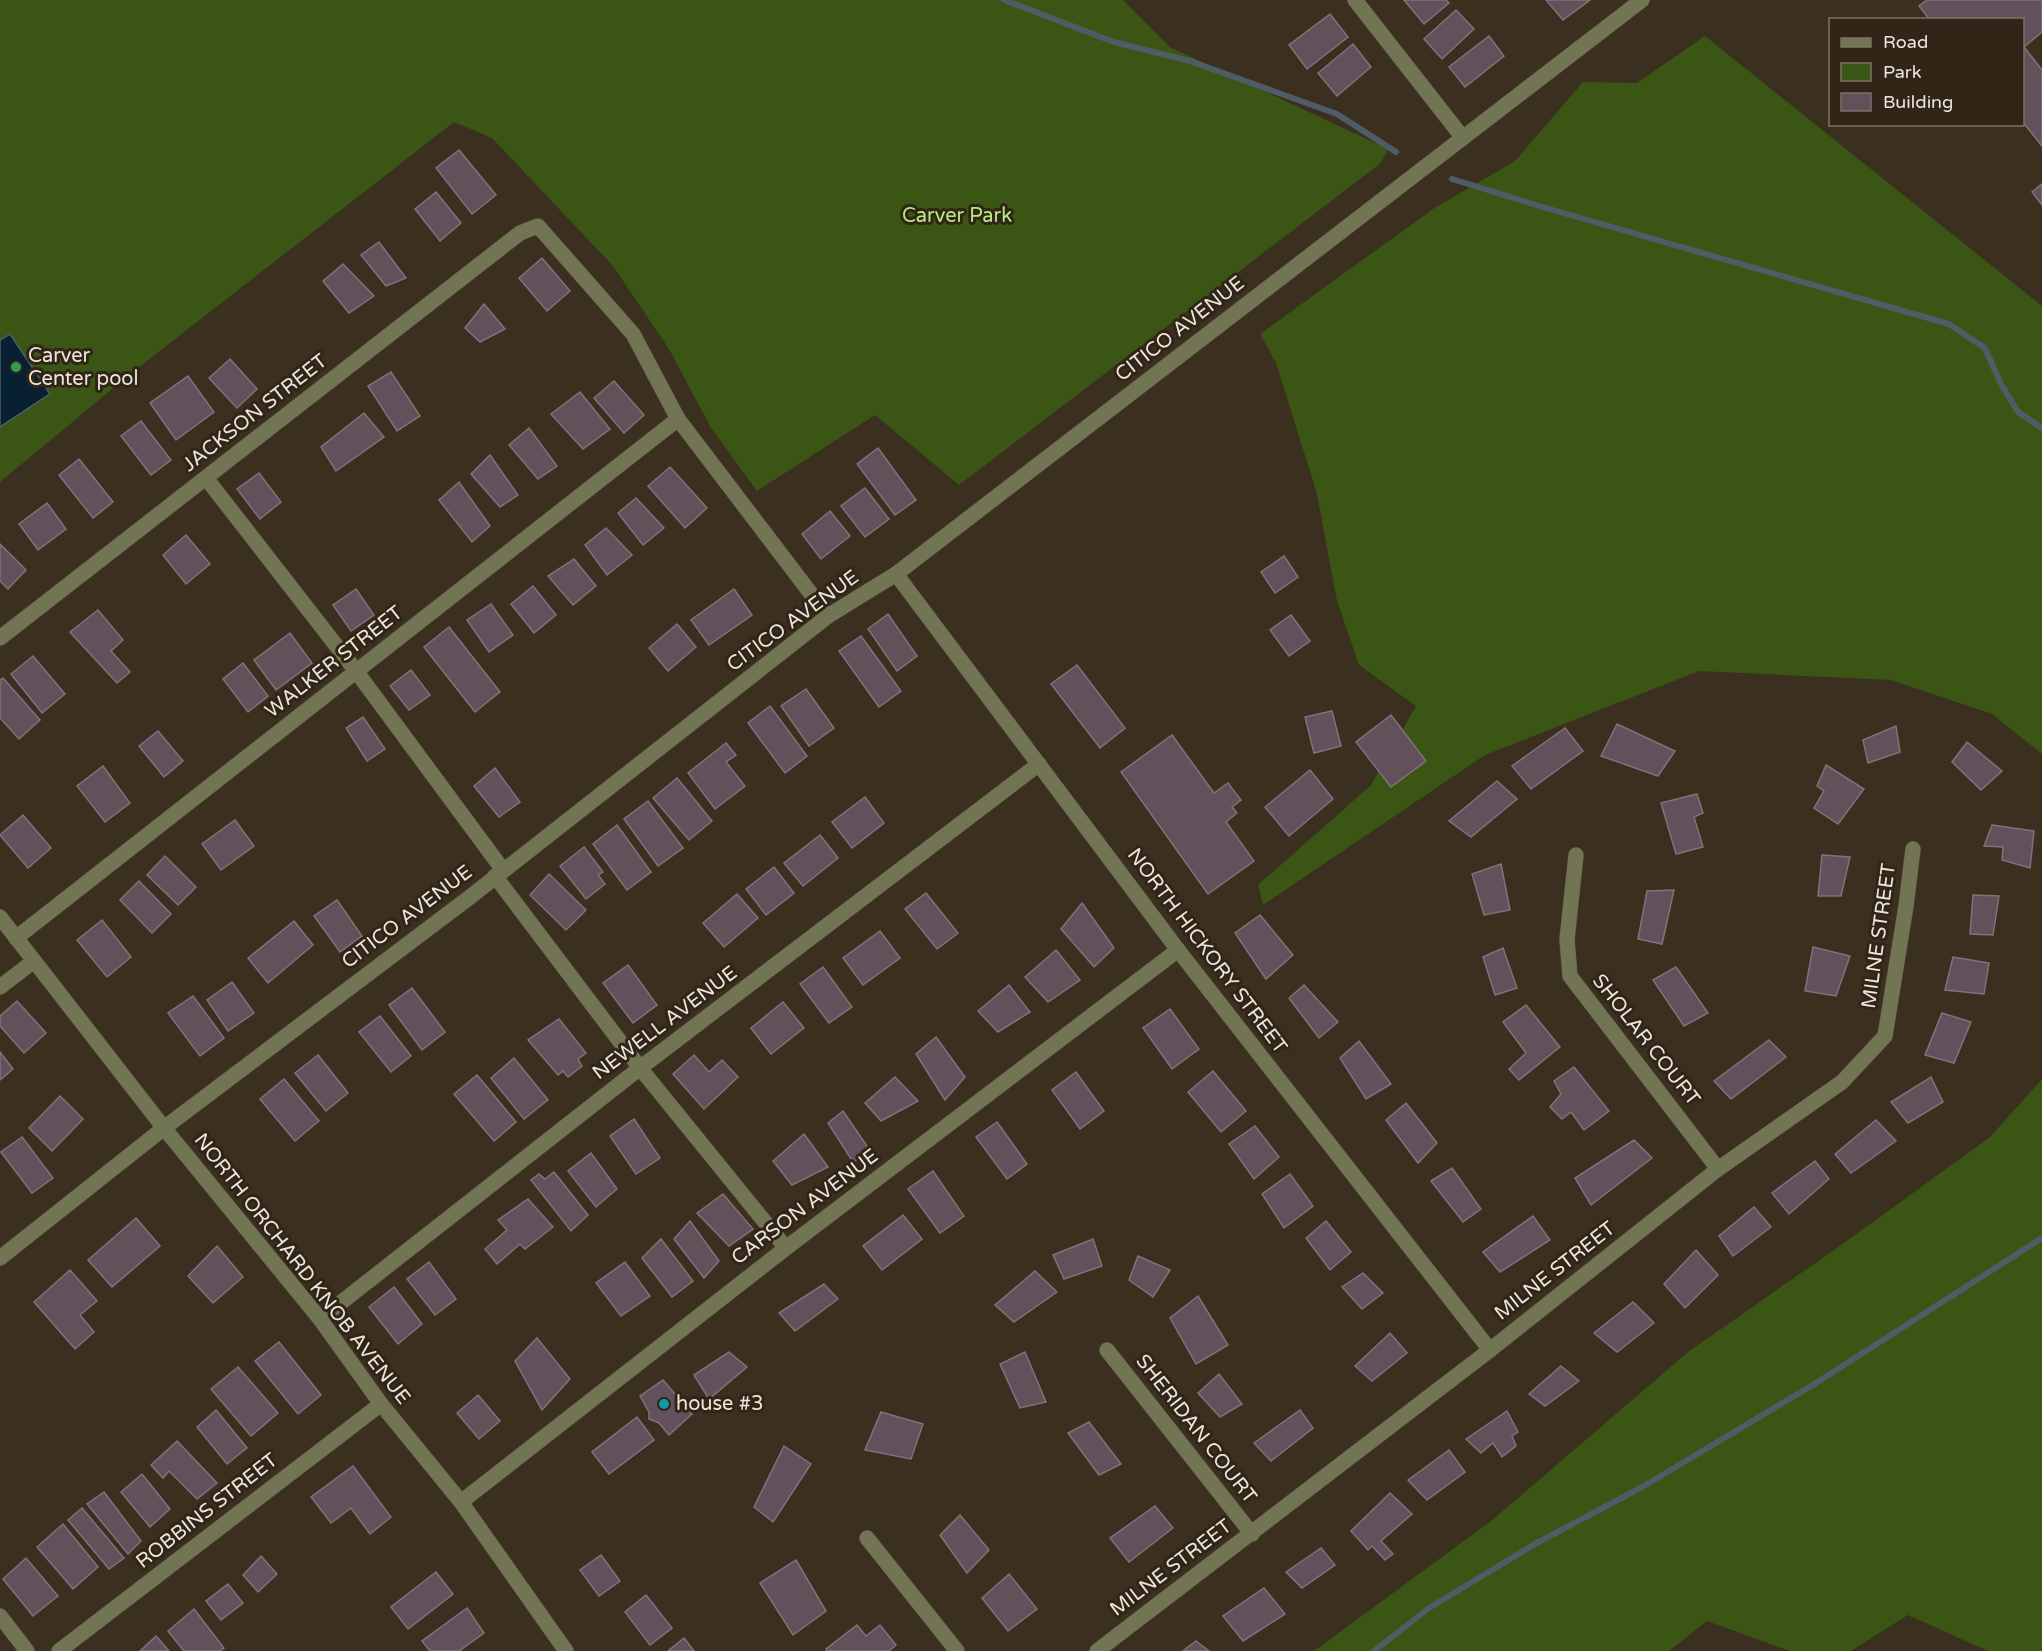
<svg xmlns="http://www.w3.org/2000/svg" width="2042" height="1651" font-family="'Varela Round',sans-serif">
  <style>
    .green { fill: #3a5514 }
    .water { fill: #082132; stroke: #4d5c65; stroke-width: 1.5 }
    .lines { fill: none; stroke-linecap: round; stroke-linejoin: round }
    .stream { stroke: #4d5c65; stroke-width: 6 }
    .building { fill: #62505b; stroke: #84707c; stroke-width: 1.5 }
    .minor-casing { stroke: #574c3e; stroke-width: 16 }
    .minor { stroke: #717553; stroke-width: 15 }
    .leisure-dot { fill: #2e9e5b; stroke: #302517; stroke-width: 2 }
    .culture-dot { fill: #0f9aa8; stroke: #302517; stroke-width: 2 }
    .labels { text-anchor: middle; dominant-baseline: central; stroke-width: 6; stroke-linejoin: round; paint-order: stroke }
    .park-label { font-size: 20px; fill: #b9e983; stroke: #302517 }
    .street-label { font-size: 20px; fill: #ede6dc; stroke: #302517 }
    .poi-label { font-size: 20px; fill: #ede6dc; stroke: #302517; text-anchor: start }
  </style>
  <rect width="100%" height="100%" fill="#3b2f20"/>
  <g class="green">
    <path d="M0,0H1123L1170,47L1388,149L1381,163L959,485L875,415L757,491L711,428L669,349L613,266L492,138L454,122L134,371L0,482Z"/>
    <path d="M1705,36L2042,306V754L1992,714L1891,680L1699,671L1485,755L1263,905L1258,885L1371,785L1416,706L1359,665L1337,601L1317,494L1276,363L1260,334L1433,209L1515,161L1583,82L1637,83Z"/>
    <path d="M2042,1079V1651H1988L1908,1615L1851,1651H1790L1707,1621L1669,1651H1314L1491,1521L1688,1352L1844,1243L1990,1137Z"/>
  </g>
  <path class="water" d="M10,334L50,394L0,427V340Z"/>
  <g class="lines">
    <g class="stream">
      <path d="M1004,0L1114,42L1190,61L1337,114L1396,152"/>
      <path d="M1452,179L1539,206L1949,324L1985,348L2001,384L2018,412L2042,428"/>
      <path d="M1374,1651L1429,1608L1535,1544L1644,1486L1816,1383L2042,1238"/>
    </g>
  </g>
  <g class="building">
    <path d="M1404,0H1446L1449,3L1424,24Z"/>
    <path d="M1546,0H1590L1563,20Z"/>
    <path d="M1927,0H2042V32L2024,47L2042,70V146L2022,121V20H1930L1919,6Z"/>
    <path d="M1456,10L1474,29L1442,59L1424,39Z"/>
    <path d="M1330,14L1348,37L1307,69L1289,45Z"/>
    <path d="M1489,36L1504,56L1465,87L1449,67Z"/>
    <path d="M1353,44L1371,67L1337,96L1318,73Z"/>
    <path d="M459,150L496,195L472,214L436,168Z"/>
    <path d="M2042,184V205L2032,192Z"/>
    <path d="M436,192L461,223L440,241L415,209Z"/>
    <path d="M379,242L406,278L386,286L361,255Z"/>
    <path d="M542,258L570,291L547,311L519,278Z"/>
    <path d="M343,264L374,296L349,313L323,281Z"/>
    <path d="M484,304L505,329L480,342L465,328Z"/>
    <path d="M230,359L257,389L237,408L209,378Z"/>
    <path d="M391,372L420,416L397,431L368,386Z"/>
    <path d="M188,376L214,412L176,440L150,403Z"/>
    <path d="M614,381L644,415L624,433L594,398Z"/>
    <path d="M580,392L610,429L583,449L551,414Z"/>
    <path d="M364,413L384,437L336,471L321,447Z"/>
    <path d="M141,421L171,460L151,475L121,436Z"/>
    <path d="M529,428L557,466L538,479L509,445Z"/>
    <path d="M878,448L916,500L895,515L857,464Z"/>
    <path d="M490,455L518,495L500,507L471,474Z"/>
    <path d="M79,459L113,502L93,518L59,475Z"/>
    <path d="M670,467L707,508L685,528L648,486Z"/>
    <path d="M259,473L281,502L260,519L237,489Z"/>
    <path d="M459,482L490,526L472,542L439,500Z"/>
    <path d="M865,488L889,519L865,537L841,506Z"/>
    <path d="M636,498L664,528L643,545L618,513Z"/>
    <path d="M47,503L66,529L38,550L19,524Z"/>
    <path d="M830,511L850,536L821,559L802,534Z"/>
    <path d="M606,528L632,555L607,575L585,545Z"/>
    <path d="M186,535L210,564L186,584L163,555Z"/>
    <path d="M0,544L26,570L8,589L0,581Z"/>
    <path d="M1284,556L1298,577L1275,593L1261,572Z"/>
    <path d="M574,559L596,586L573,605L548,576Z"/>
    <path d="M533,586L556,615L534,633L511,604Z"/>
    <path d="M356,589L374,615L351,631L333,605Z"/>
    <path d="M734,589L752,615L709,645L691,620Z"/>
    <path d="M491,604L513,635L489,652L467,620Z"/>
    <path d="M98,610L123,640L111,651L130,672L117,683L70,632Z"/>
    <path d="M888,614L917,656L897,671L868,629Z"/>
    <path d="M1291,615L1310,641L1289,656L1270,630Z"/>
    <path d="M677,624L696,647L668,671L649,648Z"/>
    <path d="M449,627L500,692L475,712L424,647Z"/>
    <path d="M290,633L312,663L276,690L254,660Z"/>
    <path d="M861,636L901,691L879,707L839,651Z"/>
    <path d="M33,656L65,694L42,713L11,674Z"/>
    <path d="M243,663L268,696L248,712L223,679Z"/>
    <path d="M1077,665L1125,728L1100,748L1051,684Z"/>
    <path d="M411,670L430,695L409,710L390,686Z"/>
    <path d="M3,678L40,720L19,739L0,718V680Z"/>
    <path d="M806,689L834,728L809,746L781,706Z"/>
    <path d="M770,706L807,756L785,773L748,723Z"/>
    <path d="M1332,711L1341,746L1314,753L1305,717Z"/>
    <path d="M1391,715L1426,761L1391,787L1356,742Z"/>
    <path d="M363,717L385,749L367,761L346,728Z"/>
    <path d="M1617,724L1675,751L1658,776L1601,756Z"/>
    <path d="M1896,726L1900,752L1868,763L1863,740Z"/>
    <path d="M1565,728L1583,751L1531,789L1512,766Z"/>
    <path d="M158,731L183,761L164,777L139,746Z"/>
    <path d="M1172,735L1214,793L1228,783L1241,800L1232,807L1237,813L1226,822L1254,861L1208,894L1121,772Z"/>
    <path d="M1967,742L2002,771L1981,790L1952,762Z"/>
    <path d="M726,743L736,755L726,762L745,786L715,809L688,773Z"/>
    <path d="M1826,765L1864,789L1838,824L1814,808L1824,791L1817,786Z"/>
    <path d="M103,766L130,803L105,822L77,786Z"/>
    <path d="M495,768L520,802L499,817L474,786Z"/>
    <path d="M1310,770L1333,799L1289,836L1265,807Z"/>
    <path d="M677,778L712,821L689,840L653,798Z"/>
    <path d="M1497,781L1517,799L1471,837L1449,821Z"/>
    <path d="M1697,794L1703,813L1694,817L1703,847L1676,854L1661,803Z"/>
    <path d="M865,797L884,823L852,848L832,822Z"/>
    <path d="M648,801L683,848L658,866L624,819Z"/>
    <path d="M23,815L51,848L28,868L0,835Z"/>
    <path d="M235,820L254,846L221,870L202,844Z"/>
    <path d="M617,825L651,872L627,890L593,844Z"/>
    <path d="M1992,825L2034,831L2030,868L2002,860L2003,847L1984,846Z"/>
    <path d="M820,835L838,858L803,886L784,863Z"/>
    <path d="M584,847L603,872L598,875L605,884L586,899L560,866Z"/>
    <path d="M1822,855L1850,857L1841,896H1818Z"/>
    <path d="M165,856L196,887L178,905L147,875Z"/>
    <path d="M1501,864L1510,910L1484,915L1472,874Z"/>
    <path d="M774,867L794,893L766,915L746,889Z"/>
    <path d="M549,874L586,910L566,930L530,895Z"/>
    <path d="M139,881L171,914L152,933L120,900Z"/>
    <path d="M1674,890L1662,944L1638,939L1647,891Z"/>
    <path d="M926,893L958,933L937,949L905,909Z"/>
    <path d="M737,894L758,918L724,947L703,923Z"/>
    <path d="M1973,895L1999,896L1993,935L1970,934Z"/>
    <path d="M337,900L362,936L340,952L314,916Z"/>
    <path d="M1082,903L1114,948L1094,967L1061,929Z"/>
    <path d="M1260,915L1293,955L1266,979L1235,933Z"/>
    <path d="M102,920L131,957L107,977L77,940Z"/>
    <path d="M294,921L313,945L268,983L248,958Z"/>
    <path d="M880,931L900,958L863,985L843,958Z"/>
    <path d="M1813,947L1850,956L1836,996L1805,991Z"/>
    <path d="M1503,948L1517,988L1495,995L1483,957Z"/>
    <path d="M1056,950L1080,980L1048,1002L1025,977Z"/>
    <path d="M1953,957L1989,963L1984,994L1945,990Z"/>
    <path d="M628,965L657,1005L633,1023L603,983Z"/>
    <path d="M823,967L852,1007L829,1023L800,984Z"/>
    <path d="M1676,967L1708,1013L1684,1026L1653,980Z"/>
    <path d="M232,982L254,1013L228,1031L207,1000Z"/>
    <path d="M1009,985L1030,1012L998,1032L978,1011Z"/>
    <path d="M1304,985L1338,1022L1319,1038L1289,998Z"/>
    <path d="M412,988L445,1032L422,1050L389,1005Z"/>
    <path d="M193,996L224,1038L200,1056L168,1013Z"/>
    <path d="M17,1001L46,1033L24,1053L0,1026V1016Z"/>
    <path d="M783,1002L804,1028L771,1054L751,1028Z"/>
    <path d="M1526,1005L1560,1047L1519,1080L1509,1069L1526,1053L1503,1022Z"/>
    <path d="M1170,1009L1199,1049L1172,1069L1143,1028Z"/>
    <path d="M1942,1013L1971,1022L1954,1063L1925,1055Z"/>
    <path d="M380,1016L411,1056L391,1072L359,1032Z"/>
    <path d="M559,1019L586,1053L578,1059L582,1066L568,1077L563,1071L558,1075L528,1040Z"/>
    <path d="M936,1037L965,1077L945,1100L916,1054Z"/>
    <path d="M1769,1040L1786,1057L1731,1099L1714,1081Z"/>
    <path d="M1359,1041L1391,1084L1366,1099L1340,1058Z"/>
    <path d="M0,1052L13,1069L0,1080Z"/>
    <path d="M318,1055L348,1093L326,1111L295,1073Z"/>
    <path d="M694,1055L709,1072L722,1060L738,1077L704,1109L673,1074Z"/>
    <path d="M514,1058L548,1100L524,1119L491,1078Z"/>
    <path d="M1574,1067L1609,1111L1584,1130L1571,1112L1562,1119L1550,1107L1561,1094L1554,1081Z"/>
    <path d="M1213,1071L1246,1111L1221,1132L1188,1092Z"/>
    <path d="M1076,1072L1104,1111L1080,1129L1052,1090Z"/>
    <path d="M477,1075L516,1122L494,1141L454,1094Z"/>
    <path d="M895,1077L918,1101L881,1121L865,1103Z"/>
    <path d="M1931,1077L1943,1102L1908,1123L1891,1102Z"/>
    <path d="M284,1079L319,1121L295,1141L260,1099Z"/>
    <path d="M60,1096L83,1119L52,1151L29,1128Z"/>
    <path d="M1406,1103L1437,1143L1418,1163L1386,1120Z"/>
    <path d="M843,1111L871,1152L853,1162L828,1123Z"/>
    <path d="M634,1119L660,1158L636,1174L610,1136Z"/>
    <path d="M1876,1120L1896,1141L1851,1173L1835,1154Z"/>
    <path d="M997,1122L1027,1164L1007,1179L976,1137Z"/>
    <path d="M1255,1126L1279,1157L1254,1179L1229,1144Z"/>
    <path d="M804,1134L828,1167L792,1185L773,1161Z"/>
    <path d="M22,1137L53,1178L32,1193L1,1152Z"/>
    <path d="M1634,1140L1652,1158L1591,1205L1575,1178Z"/>
    <path d="M591,1153L617,1189L596,1207L568,1171Z"/>
    <path d="M1815,1161L1829,1179L1789,1214L1772,1193Z"/>
    <path d="M1452,1168L1481,1209L1463,1222L1431,1181Z"/>
    <path d="M933,1171L964,1216L940,1233L908,1189Z"/>
    <path d="M554,1172L588,1215L571,1231L531,1180L539,1174L545,1179Z"/>
    <path d="M1290,1174L1313,1206L1284,1228L1262,1194Z"/>
    <path d="M723,1194L753,1229L729,1246L697,1213Z"/>
    <path d="M528,1199L553,1227L525,1249L520,1244L497,1264L485,1249L507,1230L498,1220Z"/>
    <path d="M1754,1207L1771,1227L1733,1256L1719,1236Z"/>
    <path d="M903,1215L922,1239L882,1270L863,1246Z"/>
    <path d="M1533,1216L1550,1240L1500,1272L1483,1252Z"/>
    <path d="M136,1218L160,1246L112,1287L88,1260Z"/>
    <path d="M690,1221L719,1261L704,1278L674,1239Z"/>
    <path d="M1326,1221L1351,1252L1330,1270L1306,1238Z"/>
    <path d="M661,1239L693,1281L672,1297L642,1258Z"/>
    <path d="M1093,1239L1102,1266L1064,1279L1053,1255Z"/>
    <path d="M217,1246L243,1277L213,1303L188,1276Z"/>
    <path d="M1696,1250L1718,1275L1685,1308L1664,1284Z"/>
    <path d="M1138,1256L1170,1270L1153,1297L1129,1280Z"/>
    <path d="M429,1262L456,1299L435,1315L407,1279Z"/>
    <path d="M625,1262L650,1296L621,1316L596,1283Z"/>
    <path d="M70,1270L97,1301L80,1315L94,1332L75,1349L34,1302Z"/>
    <path d="M1035,1271L1057,1292L1014,1322L995,1305Z"/>
    <path d="M1363,1273L1383,1293L1362,1309L1342,1287Z"/>
    <path d="M824,1284L838,1299L795,1331L779,1313Z"/>
    <path d="M394,1287L422,1324L398,1344L369,1307Z"/>
    <path d="M1198,1296L1228,1345L1196,1364L1170,1318Z"/>
    <path d="M1633,1302L1654,1323L1617,1352L1594,1333Z"/>
    <path d="M1390,1333L1407,1353L1372,1381L1355,1366Z"/>
    <path d="M537,1338L570,1379L542,1410L515,1361Z"/>
    <path d="M279,1342L321,1395L298,1414L255,1361Z"/>
    <path d="M729,1352L747,1367L709,1399L694,1375Z"/>
    <path d="M1025,1352L1046,1402L1020,1408L1000,1364Z"/>
    <path d="M1561,1366L1579,1381L1545,1406L1529,1394Z"/>
    <path d="M238,1367L278,1413L251,1436L211,1389Z"/>
    <path d="M1219,1374L1242,1404L1220,1417L1198,1393Z"/>
    <path d="M663,1380L692,1414L669,1435L659,1423L649,1419V1412L640,1396Z"/>
    <path d="M478,1395L500,1421L479,1439L457,1413Z"/>
    <path d="M216,1410L247,1448L227,1464L197,1427Z"/>
    <path d="M1300,1410L1313,1428L1271,1461L1254,1443Z"/>
    <path d="M1507,1411L1518,1432L1512,1436L1516,1446L1502,1457L1493,1443L1481,1453L1466,1439Z"/>
    <path d="M881,1412L923,1424L911,1459L865,1450Z"/>
    <path d="M637,1417L654,1440L609,1474L592,1452Z"/>
    <path d="M1089,1422L1121,1464L1099,1475L1068,1433Z"/>
    <path d="M177,1441L217,1483L197,1499L169,1471L163,1478L151,1465Z"/>
    <path d="M784,1446L811,1464L773,1522L754,1507Z"/>
    <path d="M1449,1450L1465,1472L1427,1500L1408,1480Z"/>
    <path d="M353,1466L391,1517L370,1534L351,1508L331,1523L311,1497Z"/>
    <path d="M142,1474L170,1509L150,1527L121,1492Z"/>
    <path d="M104,1492L141,1541L128,1554L87,1504Z"/>
    <path d="M1390,1493L1412,1514L1381,1541L1393,1554L1385,1560L1372,1546L1368,1550L1351,1531Z"/>
    <path d="M1155,1506L1173,1528L1129,1562L1110,1538Z"/>
    <path d="M82,1508L124,1558L109,1569L68,1520Z"/>
    <path d="M960,1515L989,1550L967,1573L940,1535Z"/>
    <path d="M63,1524L98,1567L73,1589L37,1547Z"/>
    <path d="M1321,1548L1335,1565L1302,1588L1286,1572Z"/>
    <path d="M601,1555L620,1581L599,1596L580,1570Z"/>
    <path d="M261,1556L277,1574L258,1592L243,1575Z"/>
    <path d="M26,1558L58,1596L33,1616L3,1579Z"/>
    <path d="M796,1560L826,1611L793,1635L760,1583Z"/>
    <path d="M436,1572L453,1594L408,1629L391,1607Z"/>
    <path d="M1009,1574L1037,1609L1008,1631L982,1598Z"/>
    <path d="M228,1584L243,1603L221,1620L206,1601Z"/>
    <path d="M1264,1588L1285,1614L1243,1641L1223,1616Z"/>
    <path d="M646,1595L672,1628L650,1645L625,1612Z"/>
    <path d="M467,1608L484,1633L459,1651H430L422,1641Z"/>
    <path d="M194,1609L224,1648L220,1651H184L168,1631Z"/>
    <path d="M857,1625L866,1636L880,1625L896,1645L889,1651H827L826,1649Z"/>
    <path d="M156,1636L169,1651H140Z"/>
    <path d="M684,1638L694,1651H668Z"/>
    <path d="M1196,1641L1209,1651H1183Z"/>
  </g>
  <g class="lines">
    <defs>
      <g id="minor">
        <path d="M1355,0L1463,138"/>
        <path d="M206,478L356,671L503,870"/>
        <path d="M896,574L1178,950L1490,1350"/>
        <path d="M0,638L520,233L538,226L633,334L678,419L828,616"/>
        <path d="M1576,855L1567,939L1570,976L1718,1169"/>
        <path d="M495,876L640,1068L786,1248"/>
        <path d="M0,917L164,1128L320,1319L381,1404L461,1502L566,1651"/>
        <path d="M16,938L678,419"/>
        <path d="M0,987L34,961"/>
        <path d="M0,1258L164,1128L470,897L828,616L896,574L1642,0"/>
        <path d="M320,1319L640,1068L1039,764"/>
        <path d="M1107,1350L1252,1534"/>
        <path d="M461,1502L786,1248L1178,950"/>
        <path d="M867,1538L957,1651"/>
        <path d="M0,1616L27,1651"/>
        <path d="M59,1651L381,1404"/>
        <path d="M1097,1651L1490,1350L1718,1169L1842,1082L1885,1036L1906,906L1913,849"/>
      </g>
    </defs>
    <use href="#minor" class="minor-casing"/>
    <use href="#minor" class="minor"/>
  </g>
  <circle class="leisure-dot" cx="16" cy="367" r="6"/>
  <circle class="culture-dot" cx="664" cy="1404" r="6"/>
  <g class="labels">
    <g class="park-label">
      <text x="957" y="216">Carver Park</text>
    </g>
    <g class="street-label">
      <text transform="translate(1180 329) rotate(-38)">CITICO AVENUE</text>
      <text transform="translate(255 413) rotate(-38)">JACKSON STREET</text>
      <text transform="translate(793 621) rotate(-36)">CITICO AVENUE</text>
      <text transform="translate(334 662) rotate(-38)">WALKER STREET</text>
      <text transform="translate(407 917) rotate(-37)">CITICO AVENUE</text>
      <text transform="translate(1879 936) rotate(-82)">MILNE STREET</text>
      <text transform="translate(1207 951) rotate(53)">NORTH HICKORY STREET</text>
      <text transform="translate(665 1023) rotate(-37)">NEWELL AVENUE</text>
      <text transform="translate(1646 1040) rotate(52)">SHOLAR COURT</text>
      <text transform="translate(805 1207) rotate(-37)">CARSON AVENUE</text>
      <text transform="translate(302 1269) rotate(52)">NORTH ORCHARD KNOB AVENUE</text>
      <text transform="translate(1555 1271) rotate(-38)">MILNE STREET</text>
      <text transform="translate(1196 1429) rotate(52)">SHERIDAN COURT</text>
      <text transform="translate(207 1511) rotate(-38)">ROBBINS STREET</text>
      <text transform="translate(1171 1568) rotate(-37)">MILNE STREET</text>
    </g>
    <g class="poi-label">
      <text x="28" y="356">Carver<tspan x="28" dy="23">Center pool</tspan></text>
      <text x="676" y="1404">house #3</text>
    </g>
  </g>
  <rect x="1829" y="18" width="195" height="108" fill="#302517" stroke="#7c7266" stroke-width="1.5"/>
  <rect x="1841" y="38" width="30" height="9" fill="#717553" stroke="#7c7266" stroke-width="1.5"/>
  <text x="1883" y="48" font-size="18" fill="#ede6dc">Road</text>
  <rect x="1841" y="63" width="30" height="18" fill="#3a5514" stroke="#7c7266" stroke-width="1.5"/>
  <text x="1883" y="78" font-size="18" fill="#ede6dc">Park</text>
  <rect x="1841" y="93" width="30" height="18" fill="#62505b" stroke="#7c7266" stroke-width="1.5"/>
  <text x="1883" y="108" font-size="18" fill="#ede6dc">Building</text>
</svg>
